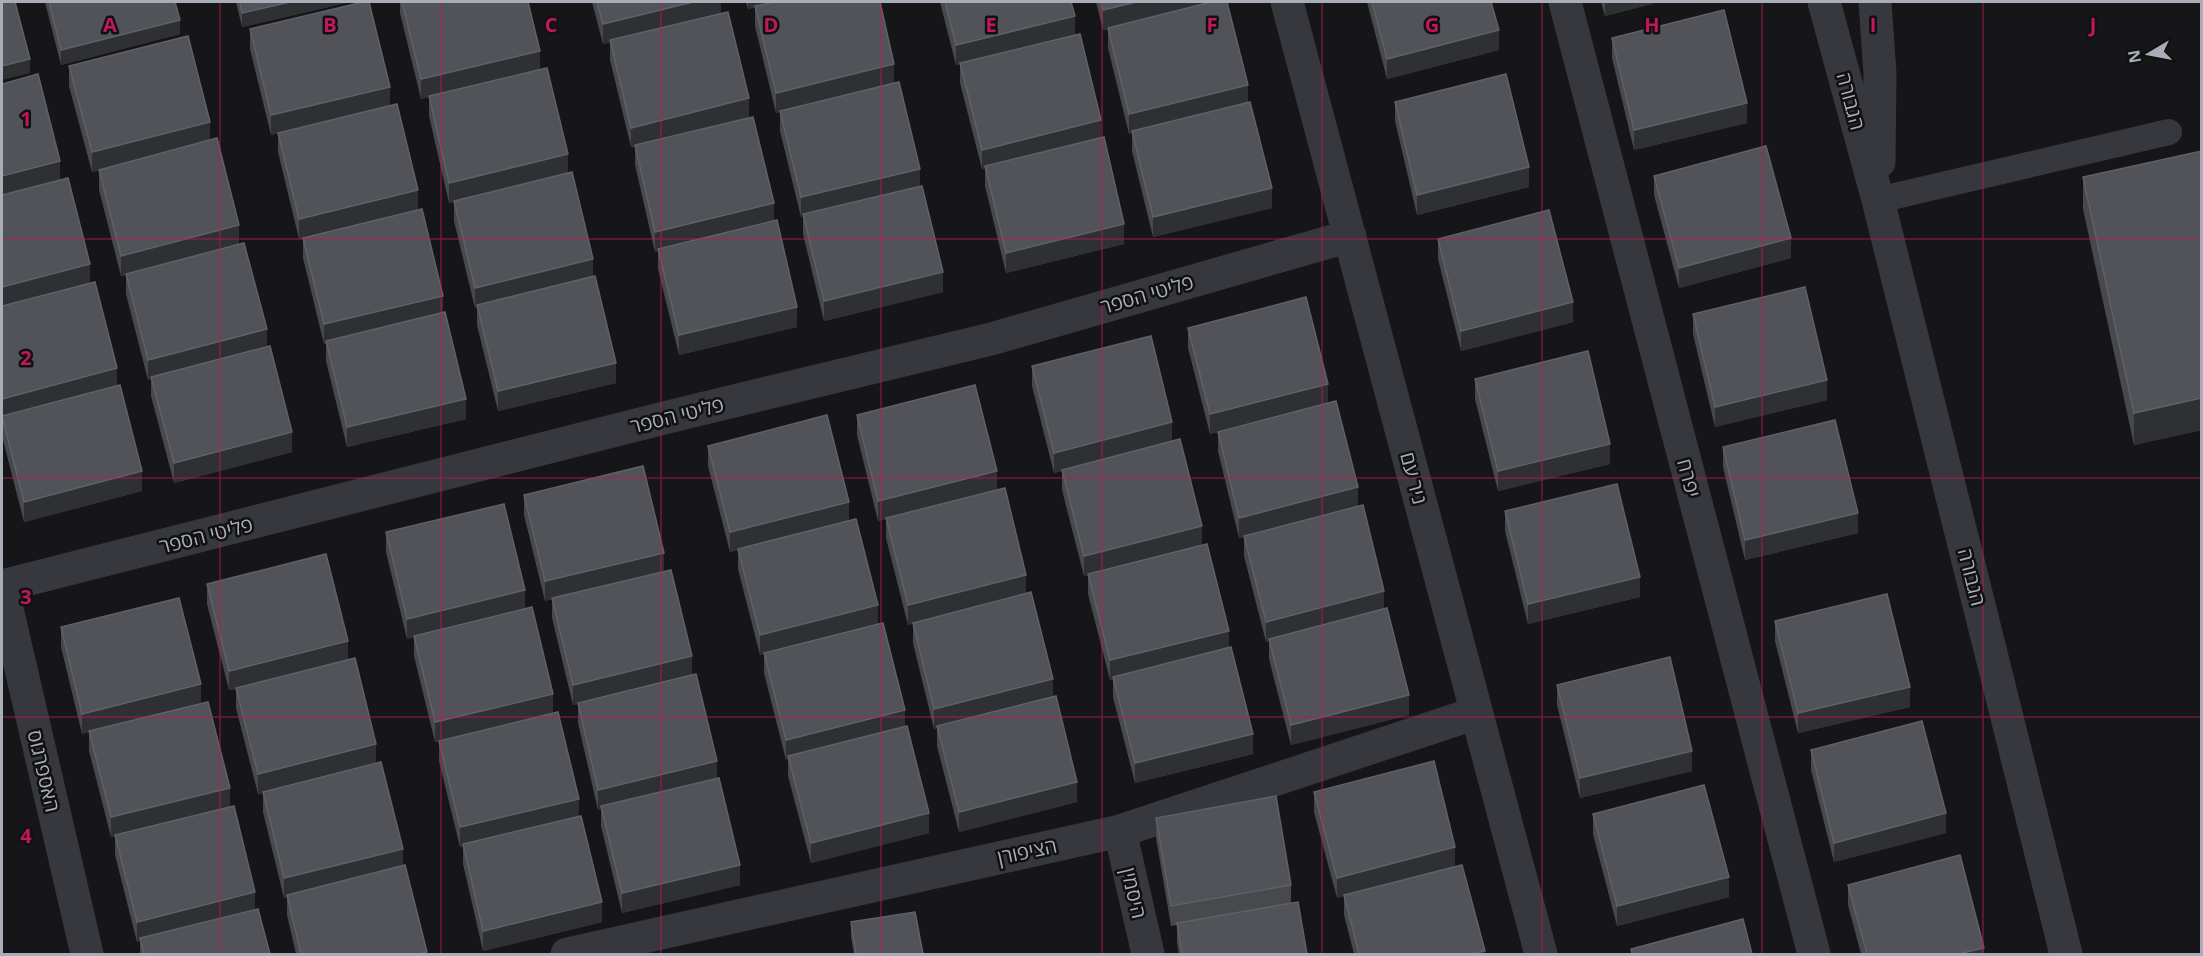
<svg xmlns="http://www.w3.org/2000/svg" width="2203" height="956" font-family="'Open Sans',Heebo,sans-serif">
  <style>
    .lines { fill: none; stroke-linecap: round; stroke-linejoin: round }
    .lane { stroke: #37383d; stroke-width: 26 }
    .street { stroke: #37383d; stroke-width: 33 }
    .wall { fill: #47494d }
    .shaded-wall { fill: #2f3033 }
    .building { fill: #525359; stroke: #5f6168; stroke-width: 1.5 }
    .grid { fill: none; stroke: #c2185b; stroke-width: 1.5; stroke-opacity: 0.55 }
    .labels { text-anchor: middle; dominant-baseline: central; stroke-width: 5; stroke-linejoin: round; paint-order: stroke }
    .street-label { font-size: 20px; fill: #a8adb8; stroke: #111113 }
    .grid-label { font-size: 20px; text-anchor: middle; font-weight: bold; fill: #c2185b; stroke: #111113; stroke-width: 5; stroke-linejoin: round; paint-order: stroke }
  </style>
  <rect width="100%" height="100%" fill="#161618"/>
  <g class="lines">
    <path class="lane" d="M1878,200L2169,132"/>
    <g class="street">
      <path d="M1287,2L1541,954"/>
      <path d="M1565,2L1814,954"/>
      <path d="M1824,2L1878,200L2066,954"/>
      <path d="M1875,2L1880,74L1879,162"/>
      <path d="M2,586L668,417L991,339L1350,236"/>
      <path d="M2,587L87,954"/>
      <path d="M1120,831L1148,954"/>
      <path d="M567,954L1120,831L1476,713"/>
    </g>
  </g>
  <g class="wall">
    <path d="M45,2H175L180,34L61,65Z"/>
    <path d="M236,2H350L242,27Z"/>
    <path d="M400,2H528L540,70L568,173L593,277L616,383L498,411L477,325V307L475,308L454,221V202L449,203L429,116V97L421,99L400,13Z"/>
    <path d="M592,2H721V14L749,118L774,221L797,327L679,355L658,269V251L655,252L635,165V147H631L610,60V42L603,44Z"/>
    <path d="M746,2H880L894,83L920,186L943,292L824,321L803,234V217H801L780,131V112L776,113L755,26V7L748,9Z"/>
    <path d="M940,2H1071L1075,35L1101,138L1124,244L1006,273L985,186V169H982L960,83V64L956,65Z"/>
    <path d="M1096,2H1227L1248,102L1272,208L1153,237L1132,151V133L1129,134L1108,48V29L1103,30Z"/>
    <path d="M1367,2H1491L1499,50L1387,79Z"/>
    <path d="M1601,2H1659L1605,16Z"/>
    <path d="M250,29L390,106L418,210L443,313L466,419L347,447L326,361V344H324L303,258V238L299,239L278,152V133L271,135L250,49Z"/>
    <path d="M1612,38L1747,123L1634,150L1612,58Z"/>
    <path d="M69,66L210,140L239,244L267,347L292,452L174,483L151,396V379L148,380L126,294V275L121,276L99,190V170L92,172L69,86Z"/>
    <path d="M2,84L60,180L90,283L117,386L142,491L24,522L2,436Z"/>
    <path d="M1395,102L1529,187L1417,215L1395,121Z"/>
    <path d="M2202,151V430L2134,445L2083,209V177Z"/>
    <path d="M1654,176L1791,258L1679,288L1654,195Z"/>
    <path d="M1438,239L1573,322L1461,351L1438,259Z"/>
    <path d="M1693,314L1827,400L1715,427L1693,334Z"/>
    <path d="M1188,328L1328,403L1358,506L1384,609L1409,715L1291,745L1269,659V641L1266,642L1244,556V537L1239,538L1218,451V432L1210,434L1188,348Z"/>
    <path d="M1032,366L1172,442L1202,545L1229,647L1253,754L1135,783L1113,697V680H1110L1088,594V575L1084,576L1062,490V471L1054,473L1032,386Z"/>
    <path d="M1475,379L1610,464L1498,491L1475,399Z"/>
    <path d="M857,415L997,490L1026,594L1053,696L1077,802L959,832L937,746V728L934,729L913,643V623L908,625L886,538V519L878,521L857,435Z"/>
    <path d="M708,446L849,521L878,624L905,727L929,833L811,863L788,776V759L786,760L764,673V654L760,655L738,569V550L730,552L708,466Z"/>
    <path d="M1723,447L1858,533L1745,560L1723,467Z"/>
    <path d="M524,495L664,572L692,675L717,779L740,885L622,913L601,826V809L598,810L578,723V704L573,705L552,618V599L545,601L524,515Z"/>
    <path d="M1505,511L1640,597L1528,624L1505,531Z"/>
    <path d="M386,532L525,609L553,713L579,816L602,922L483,951L463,864V847H460L439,761V741L435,742L414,656V637L407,639L386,552Z"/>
    <path d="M207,584L348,660L376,763L427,954H296L287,915V898H284L263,812V793L258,794L236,708V689L229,690L207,604Z"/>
    <path d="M1775,621L1910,707L1798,733L1775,641Z"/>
    <path d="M61,627L201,704L230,807L255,910L270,954H140V941L137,942L115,855V836L111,837L89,751V732L82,734L61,647Z"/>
    <path d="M1557,685L1692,771L1580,798L1557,705Z"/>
    <path d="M1811,750L1946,833L1834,862L1811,770Z"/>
    <path d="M1314,792L1455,867L1485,954H1354L1344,915V896L1337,898L1314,812Z"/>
    <path d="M1593,814L1729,897L1617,926L1593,834Z"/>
    <path d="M1156,818L1291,885V903L1307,954H1179L1177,943V925L1171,926L1156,838Z"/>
    <path d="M1848,885L1984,954H1861L1848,905Z"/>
    <path d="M851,922L923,954H854L851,937Z"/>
  </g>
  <g class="shaded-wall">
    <path d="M290,2H350L242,27V13Z"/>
    <path d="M693,2H721V14L603,44V24Z"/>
    <path d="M748,2H779L748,9Z"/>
    <path d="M1136,2H1215L1103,30V10Z"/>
    <path d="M1605,2H1659L1605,16Z"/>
    <path d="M1075,16V36L956,65V45Z"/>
    <path d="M180,20V34L61,65V50Z"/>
    <path d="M1499,30V50L1387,79V59Z"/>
    <path d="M540,51V70L421,99V79Z"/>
    <path d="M30,59V73L2,80V66Z"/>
    <path d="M894,64V84L776,113V93Z"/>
    <path d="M1248,85V105L1132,131V133L1129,134V114Z"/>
    <path d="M390,87V107L271,135V115Z"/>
    <path d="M749,98V118L631,147V128Z"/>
    <path d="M1747,103V123L1634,150V130Z"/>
    <path d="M1101,120V140L985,166V169H982V150Z"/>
    <path d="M210,122V142L92,172V152Z"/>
    <path d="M568,154V174L449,203V183Z"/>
    <path d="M60,161V181L2,196V176Z"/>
    <path d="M1529,167V187L1417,215V195Z"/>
    <path d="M920,169V189L803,214V217H801V197Z"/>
    <path d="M1272,188V208L1153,237V217Z"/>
    <path d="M418,190V210L299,239V219Z"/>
    <path d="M774,203V223L658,249V251L655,252V232Z"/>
    <path d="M1124,224V244L1006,273V253Z"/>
    <path d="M239,225V245L121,276V256Z"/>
    <path d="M1791,238V258L1679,288V268Z"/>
    <path d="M593,259V279L477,305V307L475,308V288Z"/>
    <path d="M90,264V284L2,307V287Z"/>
    <path d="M943,272V292L824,321V301Z"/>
    <path d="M443,296V316L326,341V344H324V324Z"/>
    <path d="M1573,302V322L1461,351V331Z"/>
    <path d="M797,307V327L679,355V335Z"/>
    <path d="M267,329V349L151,377V379L148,380V360Z"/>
    <path d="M616,363V383L498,411V391Z"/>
    <path d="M117,368V388L2,416V419V399Z"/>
    <path d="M1827,380V400L1715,427V407Z"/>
    <path d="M1328,384V404L1210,434V414Z"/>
    <path d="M2202,398V430L2134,445V413Z"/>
    <path d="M466,399V419L347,447V427Z"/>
    <path d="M1172,422V442L1054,473V453Z"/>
    <path d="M292,432V452L174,483V463Z"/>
    <path d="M1610,444V464L1498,491V471Z"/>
    <path d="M142,471V491L24,522V502Z"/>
    <path d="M997,471V491L878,521V501Z"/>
    <path d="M1358,487V507L1239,538V518Z"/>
    <path d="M849,502V522L730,552V532Z"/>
    <path d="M1858,513V533L1745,560V540Z"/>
    <path d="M1202,526V546L1084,576V556Z"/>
    <path d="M664,553V573L545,601V581Z"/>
    <path d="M1026,575V595L908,625V605Z"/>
    <path d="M1640,577V597L1528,624V604Z"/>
    <path d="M525,590V610L407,639V619Z"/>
    <path d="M1384,591V611L1269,639V641L1266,642V622Z"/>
    <path d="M878,605V625L760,655V635Z"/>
    <path d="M1229,631V651L1113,677V680H1110V660Z"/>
    <path d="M348,641V661L229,690V671Z"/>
    <path d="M692,656V676L573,705V685Z"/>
    <path d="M1053,679V699L934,729V709Z"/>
    <path d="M201,684V704L82,734V714Z"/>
    <path d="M1910,687V707L1798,733V713Z"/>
    <path d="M553,694V714L435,742V722Z"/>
    <path d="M1409,695V715L1291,745V725Z"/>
    <path d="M905,710V730L788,756V759L786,760V740Z"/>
    <path d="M1253,734V754L1135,783V763Z"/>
    <path d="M376,744V764L258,794V774Z"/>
    <path d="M1692,751V771L1580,798V778Z"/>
    <path d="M717,761V781L601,806V809L598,810V790Z"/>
    <path d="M1077,782V802L959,832V812Z"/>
    <path d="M230,788V808L111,837V817Z"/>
    <path d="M579,799V819L463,844V847H460V827Z"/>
    <path d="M929,813V833L811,863V843Z"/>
    <path d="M1946,813V833L1834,862V843Z"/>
    <path d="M1455,847V867L1337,898V878Z"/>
    <path d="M403,849V868L287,895V898H284V878Z"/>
    <path d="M740,865V885L622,913V893Z"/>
    <path d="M1729,877V897L1617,926V906Z"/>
    <path d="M255,892V912L140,938V941L137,942V922Z"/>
    <path d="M602,902V922L483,951V931Z"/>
    <path d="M1984,948V954H1958Z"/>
    <path d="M1485,951V954H1471Z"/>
  </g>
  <g class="building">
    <path d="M2,2H15L30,59L2,66Z"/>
    <path d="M49,2H175L180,20L61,50Z"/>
    <path d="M240,2H290L242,13Z"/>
    <path d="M363,2H369L390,87L271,115L250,29Z"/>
    <path d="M402,2H528L540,51L421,79Z"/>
    <path d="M597,2H693L603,24Z"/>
    <path d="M775,2H880L894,64L776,93L755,6Z"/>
    <path d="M945,2H1071L1075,16L956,45Z"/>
    <path d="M1101,2H1136L1103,10Z"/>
    <path d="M1211,2H1227L1248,85L1129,114L1108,28Z"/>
    <path d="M1372,2H1491L1499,30L1387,59Z"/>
    <path d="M1724,10L1747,103L1634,130L1612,38Z"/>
    <path d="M728,12L749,98L631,128L610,40Z"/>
    <path d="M1080,34L1101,120L982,150L960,63Z"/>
    <path d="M188,36L210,122L92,152L69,66Z"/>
    <path d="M547,68L568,154L449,183L429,96Z"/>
    <path d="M38,74L60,161L2,176V84Z"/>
    <path d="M1506,74L1529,167L1417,195L1395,102Z"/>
    <path d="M899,82L920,169L801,197L780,111Z"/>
    <path d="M1250,102L1272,188L1153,217L1132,131Z"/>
    <path d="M397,104L418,190L299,219L278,133Z"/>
    <path d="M753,117L774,203L655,232L635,145Z"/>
    <path d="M1104,137L1124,224L1006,253L985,166Z"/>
    <path d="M217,138L239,225L121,256L99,170Z"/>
    <path d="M1766,146L1791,238L1679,268L1654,176Z"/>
    <path d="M2202,151V398L2134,413L2083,177Z"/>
    <path d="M572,172L593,259L475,288L454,201Z"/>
    <path d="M68,178L90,264L2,287V195Z"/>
    <path d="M922,186L943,272L824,301L803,214Z"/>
    <path d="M422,209L443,296L324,324L303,238Z"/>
    <path d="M1549,210L1573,302L1461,331L1438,239Z"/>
    <path d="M777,220L797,307L679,335L658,249Z"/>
    <path d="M244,243L267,329L148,360L126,274Z"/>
    <path d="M595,276L616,363L498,391L477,305Z"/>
    <path d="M95,282L117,368L2,399V306Z"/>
    <path d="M1805,287L1827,380L1715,407L1693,314Z"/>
    <path d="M1306,297L1328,384L1210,414L1188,328Z"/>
    <path d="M445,312L466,399L347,427L326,341Z"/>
    <path d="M1151,336L1172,422L1054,453L1032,366Z"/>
    <path d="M270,346L292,432L174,463L151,377Z"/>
    <path d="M1588,351L1610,444L1498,471L1475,379Z"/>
    <path d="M120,385L142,471L24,502L2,416Z"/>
    <path d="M975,385L997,471L878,501L857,415Z"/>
    <path d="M1336,401L1358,487L1239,518L1218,432Z"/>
    <path d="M827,415L849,502L730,532L708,446Z"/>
    <path d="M1835,420L1858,513L1745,540L1723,447Z"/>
    <path d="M1180,439L1202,526L1084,556L1062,470Z"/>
    <path d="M643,466L664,553L545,581L524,495Z"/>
    <path d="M1617,484L1640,577L1528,604L1505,511Z"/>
    <path d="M1005,488L1026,575L908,605L886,518Z"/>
    <path d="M504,504L525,590L407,619L386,532Z"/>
    <path d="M1363,505L1384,591L1266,622L1244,536Z"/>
    <path d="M856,519L878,605L760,635L738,549Z"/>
    <path d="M1207,544L1229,631L1110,660L1088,574Z"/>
    <path d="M326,554L348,641L229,671L207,584Z"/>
    <path d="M671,570L692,656L573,685L552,598Z"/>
    <path d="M1031,592L1053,679L934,709L913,623Z"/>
    <path d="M1887,594L1910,687L1798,713L1775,621Z"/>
    <path d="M179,598L201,684L82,714L61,627Z"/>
    <path d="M532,607L553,694L435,722L414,636Z"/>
    <path d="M1387,608L1409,695L1291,725L1269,639Z"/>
    <path d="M883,623L905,710L786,740L764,653Z"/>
    <path d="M1231,647L1253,734L1135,763L1113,677Z"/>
    <path d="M1670,657L1692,751L1580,778L1557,685Z"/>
    <path d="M355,658L376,744L258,774L236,688Z"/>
    <path d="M696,674L717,761L598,790L578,703Z"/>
    <path d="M1056,696L1077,782L959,812L937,726Z"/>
    <path d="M208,702L230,788L111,817L89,731Z"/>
    <path d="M558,712L579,799L460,827L439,741Z"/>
    <path d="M1922,721L1946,813L1834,843L1811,750Z"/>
    <path d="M907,726L929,813L811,843L788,756Z"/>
    <path d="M1434,761L1455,847L1337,878L1314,792Z"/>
    <path d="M381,762L403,849L284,878L263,792Z"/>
    <path d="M719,778L740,865L622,893L601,806Z"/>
    <path d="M1704,785L1729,877L1617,906L1593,814Z"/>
    <path d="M1276,796L1291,885L1171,906L1156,818Z"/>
    <path d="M234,806L255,892L137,922L115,835Z"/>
    <path d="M581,816L602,902L483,931L463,844Z"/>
    <path d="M1960,855L1984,948L1958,954H1867L1848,885Z"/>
    <path d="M405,865L427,952L418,954H301L287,895Z"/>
    <path d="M1462,865L1485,951L1471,954H1359L1344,895Z"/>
    <path d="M1298,902L1307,954H1182L1177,923Z"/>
    <path d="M258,909L270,954H144L140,938Z"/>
    <path d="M915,912L923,954H856L851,922Z"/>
    <path d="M1743,919L1752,954H1632L1631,949Z"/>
  </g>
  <path class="grid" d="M220,2V954M441,2V954M661,2V954M881,2V954M1102,2V954M1322,2V954M1542,2V954M1762,2V954M1983,2V954M2,239H2202M2,478H2202M2,717H2202"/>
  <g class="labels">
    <g class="street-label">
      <text transform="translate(1851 101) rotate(75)">הגבורה</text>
      <text transform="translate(1147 294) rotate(-16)">פליטי הספר</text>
      <text transform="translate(677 415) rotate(-14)">פליטי הספר</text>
      <text transform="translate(1414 478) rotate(75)">ניר עם</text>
      <text transform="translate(1689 478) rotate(75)">יפרח</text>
      <text transform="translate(206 535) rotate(-14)">פליטי הספר</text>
      <text transform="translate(1972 577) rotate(76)">הגבורה</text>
      <text transform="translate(44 771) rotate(77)">האספרגוס</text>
      <text transform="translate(1027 851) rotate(-12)">הציפורן</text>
      <text transform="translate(1134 893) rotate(77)">היסמין</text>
    </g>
  </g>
  <g class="grid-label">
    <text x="110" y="32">A</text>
    <text x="330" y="32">B</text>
    <text x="551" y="32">C</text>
    <text x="771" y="32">D</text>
    <text x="991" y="32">E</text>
    <text x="1212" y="32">F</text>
    <text x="1432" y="32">G</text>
    <text x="1652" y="32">H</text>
    <text x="1873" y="32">I</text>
    <text x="2093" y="32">J</text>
    <text x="26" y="126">1</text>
    <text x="26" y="365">2</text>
    <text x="26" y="604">3</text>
    <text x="26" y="843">4</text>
  </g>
  <rect width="2203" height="956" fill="none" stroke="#a8adb8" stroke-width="6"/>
  <g transform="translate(2149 54) rotate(260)" stroke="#111113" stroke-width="4.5" paint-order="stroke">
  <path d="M0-4.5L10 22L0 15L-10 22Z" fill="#a8adb8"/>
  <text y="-9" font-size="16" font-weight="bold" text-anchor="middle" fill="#a8adb8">N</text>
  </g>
</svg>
